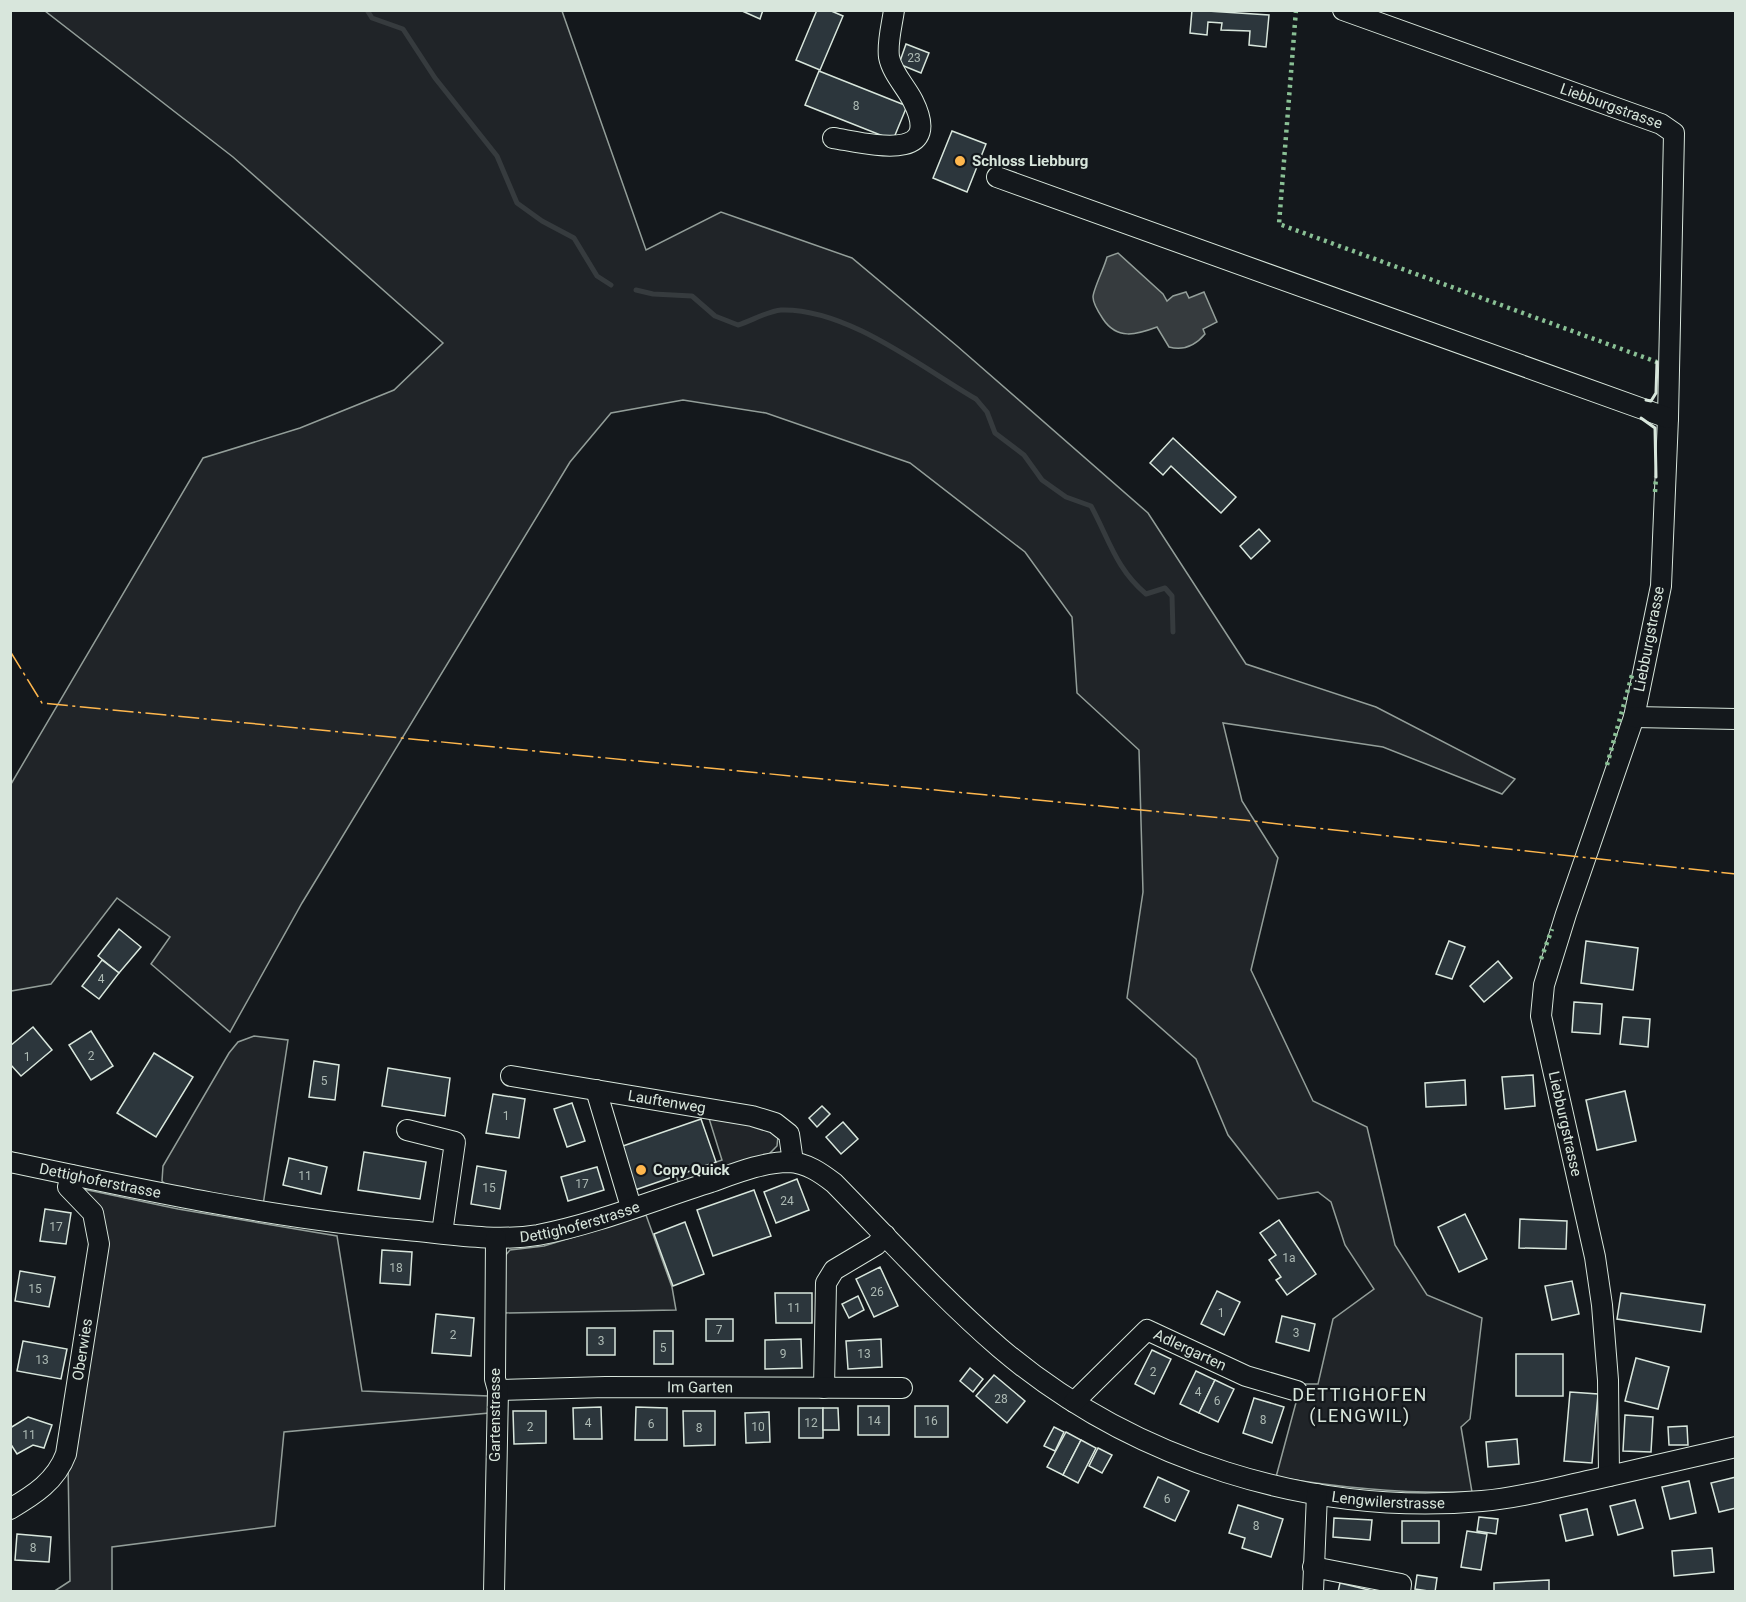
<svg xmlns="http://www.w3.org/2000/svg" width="1746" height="1602" font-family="Roboto,sans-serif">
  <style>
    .green { fill: #202428; stroke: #939e99; stroke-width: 1.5 }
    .water { fill: #363b3e; stroke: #939e99; stroke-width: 1.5 }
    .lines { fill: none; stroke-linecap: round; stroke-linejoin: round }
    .stream { stroke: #363b3e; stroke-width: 5 }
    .building { fill: #2c363c; stroke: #d8e6dc; stroke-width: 1.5 }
    .minor-casing { stroke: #d8e6dc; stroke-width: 22 }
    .minor { stroke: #14181c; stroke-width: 20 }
    .hedge { stroke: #8ac095; stroke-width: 4.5; stroke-dasharray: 3 4.5; stroke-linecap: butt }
    .wall { stroke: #d8e6dc; stroke-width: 3 }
    .power { stroke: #ffb74d; stroke-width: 1.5; stroke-dasharray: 21 4.5 3 4.5; stroke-linecap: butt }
    .poi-dot { fill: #ffb74d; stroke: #14181c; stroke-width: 2 }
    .labels { text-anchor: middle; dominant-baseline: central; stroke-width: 4.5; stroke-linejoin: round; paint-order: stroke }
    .number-label { font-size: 12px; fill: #adbab4 }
    .street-label { font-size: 15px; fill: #d8e6dc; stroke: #14181c }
    .poi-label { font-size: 15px; font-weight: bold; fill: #d8e6dc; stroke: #14181c; text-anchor: start }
    .quarter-label { font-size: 18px; letter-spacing: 1.5px; fill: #d8e6dc; stroke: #14181c }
  </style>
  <rect width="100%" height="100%" fill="#14181c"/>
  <g class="green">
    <path d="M45,11H562L646,250L721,212L852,258L957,346L1148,513L1246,664L1376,707L1515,779L1502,794L1383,747L1223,723L1242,801L1278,858L1251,970L1313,1101L1367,1127L1395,1245L1427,1295L1482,1318L1470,1419L1461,1427L1472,1492C1405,1494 1342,1488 1276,1477L1301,1384H1318L1333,1319L1374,1289L1345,1245L1331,1202L1318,1192L1278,1199L1228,1135L1196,1059L1127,998L1143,892L1139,750L1077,693L1072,617L1025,552L910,463L766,413L683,400L611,413L570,462L302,903L230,1032L151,964L170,937L117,898L51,984L11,991V784L203,458L300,428L394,390L443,343L233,157Z"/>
    <path d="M254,1036L288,1040L263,1205L167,1186L162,1181L163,1166L229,1053L238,1042Z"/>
    <path d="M707,1112L752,1120L778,1136L777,1146L768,1155L679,1184L676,1176L722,1160Z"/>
    <path d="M83,1189L178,1209L337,1236L362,1391L489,1396V1413L284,1432L275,1526L112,1547V1591L53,1592L70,1581L68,1464L103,1247Z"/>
    <path d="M646,1215L672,1287L676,1310L502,1313L504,1257L510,1250L544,1246Z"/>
  </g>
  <path class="water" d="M1118,253L1163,294L1167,301L1173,296L1186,292L1189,298L1204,292L1217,322L1203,329L1205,334C1195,346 1184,351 1169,347L1157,327C1136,335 1117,340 1103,319C1099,313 1093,304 1093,297C1093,290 1105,266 1107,257Z"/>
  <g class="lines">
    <g class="stream">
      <path d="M367,10L372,18L403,29L435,78L497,156L517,203L542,221L574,238L597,276L611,285"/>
      <path d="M636,290L653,294L692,296L715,316L738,325C751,321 768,311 781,310C847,308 921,367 976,399L987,412L995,433L1024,455L1042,480L1066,497L1091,506C1109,539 1116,569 1146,594L1165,588L1172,596L1173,632"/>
    </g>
  </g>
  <g class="building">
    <path d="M740,10H763L760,19Z"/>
    <path d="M817,10H829L843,16L820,70L796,60Z"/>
    <path d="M1192,10L1269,15L1266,47L1249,45L1250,31L1221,30L1222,23L1208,22L1207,35L1190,33Z"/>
    <path d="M906,44L929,53L921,73L899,64Z"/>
    <path d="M819,71L907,106L893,140L805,105Z"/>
    <path d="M952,131L986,144L967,192L933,178Z"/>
    <path d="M1173,438L1236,497L1221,513L1171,466L1163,475L1150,463Z"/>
    <path d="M1259,529L1270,541L1251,559L1240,546Z"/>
    <path d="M119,929L141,947L119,973L98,956Z"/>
    <path d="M1449,941L1465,947L1452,979L1436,974Z"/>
    <path d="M1586,941L1638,948L1633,990L1581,983Z"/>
    <path d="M102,960L119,973L99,999L82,986Z"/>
    <path d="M1498,961L1512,978L1484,1002L1470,986Z"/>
    <path d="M1574,1002L1602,1004L1600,1034L1572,1032Z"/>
    <path d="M1623,1017L1650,1019L1648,1047L1620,1044Z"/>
    <path d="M33,1027L52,1050L21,1076L10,1064V1046Z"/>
    <path d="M91,1031L113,1066L91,1080L69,1045Z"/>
    <path d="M154,1053L193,1077L156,1137L117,1113Z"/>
    <path d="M314,1061L339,1065L335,1100L309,1097Z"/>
    <path d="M388,1068L450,1078L445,1116L382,1106Z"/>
    <path d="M1533,1075L1535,1106L1505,1109L1502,1077Z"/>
    <path d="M1465,1080L1466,1105L1426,1107L1425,1083Z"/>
    <path d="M1625,1091L1636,1141L1597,1150L1586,1100Z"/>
    <path d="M493,1094L525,1099L519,1138L486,1133Z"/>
    <path d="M572,1103L585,1141L567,1147L554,1109Z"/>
    <path d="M822,1106L830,1114L817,1127L809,1118Z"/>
    <path d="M701,1119L716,1162L635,1190L620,1147Z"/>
    <path d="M843,1122L858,1139L841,1154L826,1137Z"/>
    <path d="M364,1152L426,1162L420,1199L358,1190Z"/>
    <path d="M289,1158L327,1167L321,1194L283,1185Z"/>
    <path d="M477,1166L506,1171L500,1209L471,1204Z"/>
    <path d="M597,1167L604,1190L568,1201L561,1177Z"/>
    <path d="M797,1179L809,1210L776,1223L764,1192Z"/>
    <path d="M754,1190L771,1236L713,1256L697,1210Z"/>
    <path d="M45,1209L71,1213L66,1244L40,1241Z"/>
    <path d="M1465,1214L1487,1259L1459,1272L1438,1227Z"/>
    <path d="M1520,1219L1567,1221L1566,1249L1519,1248Z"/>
    <path d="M1279,1220L1316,1274L1287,1295L1276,1280L1281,1277L1269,1260L1276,1255L1260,1233Z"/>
    <path d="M685,1222L704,1274L673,1286L654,1234Z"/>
    <path d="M382,1250L412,1252L410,1285L380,1283Z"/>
    <path d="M880,1267L898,1306L874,1317L856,1279Z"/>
    <path d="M20,1271L55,1277L49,1307L15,1301Z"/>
    <path d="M1572,1281L1579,1314L1552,1320L1545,1286Z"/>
    <path d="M1217,1291L1240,1302L1224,1335L1201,1324Z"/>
    <path d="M775,1293H812V1323H776Z"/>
    <path d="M1621,1293L1705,1305L1701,1332L1617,1319Z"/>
    <path d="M858,1296L864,1310L849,1318L842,1304Z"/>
    <path d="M436,1314L474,1318L471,1356L432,1353Z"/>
    <path d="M1282,1316L1315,1324L1309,1351L1276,1342Z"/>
    <rect x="706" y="1319" width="27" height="22"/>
    <rect x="587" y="1328" width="28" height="27"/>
    <rect x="654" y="1331" width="19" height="33"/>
    <path d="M801,1339L802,1368L765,1369V1340Z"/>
    <path d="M881,1339L882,1367L848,1369L846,1341Z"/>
    <path d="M23,1341L67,1349L61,1379L17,1371Z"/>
    <path d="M1152,1350L1171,1359L1154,1394L1135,1384Z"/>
    <rect x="1516" y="1354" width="47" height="42"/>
    <path d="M1636,1358L1669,1367L1658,1409L1625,1401Z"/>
    <path d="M970,1368L983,1379L973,1392L960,1381Z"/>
    <path d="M1196,1371L1215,1380L1199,1413L1180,1404Z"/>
    <path d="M994,1375L1025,1401L1007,1423L976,1396Z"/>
    <path d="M1215,1380L1234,1389L1218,1422L1199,1413Z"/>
    <path d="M1570,1392L1598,1394L1592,1463L1564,1461Z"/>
    <path d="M1254,1398L1284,1407L1272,1443L1243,1433Z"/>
    <rect x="858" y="1406" width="31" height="29"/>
    <rect x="915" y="1406" width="33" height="31"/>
    <path d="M601,1407L602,1439H574L573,1408Z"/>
    <path d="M636,1407L667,1408V1440H635Z"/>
    <rect x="799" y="1408" width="24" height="30"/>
    <path d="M823,1408H838L839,1430H823Z"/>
    <path d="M513,1411H546V1443L514,1444Z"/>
    <path d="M683,1411H715V1445L684,1446Z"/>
    <path d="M769,1412L770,1442L746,1443L745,1413Z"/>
    <path d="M1625,1415L1653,1417L1651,1452L1623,1451Z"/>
    <path d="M28,1417L52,1425L44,1448L33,1445L17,1454L10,1443V1428Z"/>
    <path d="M1687,1426L1688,1445H1669L1668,1427Z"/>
    <path d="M1054,1427L1064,1432L1055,1451L1044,1446Z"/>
    <path d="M1066,1432L1081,1440L1063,1475L1047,1467Z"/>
    <path d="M1517,1439L1519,1464L1488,1467L1486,1442Z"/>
    <path d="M1081,1440L1096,1448L1078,1483L1063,1475Z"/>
    <path d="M1098,1448L1112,1455L1102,1473L1089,1466Z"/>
    <path d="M1158,1477L1189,1491L1175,1521L1144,1507Z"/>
    <path d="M1736,1477V1508L1719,1512L1711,1483Z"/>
    <path d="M1689,1481L1696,1513L1670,1519L1662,1487Z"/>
    <path d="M1635,1500L1643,1528L1618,1535L1610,1506Z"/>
    <path d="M1238,1505L1283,1519L1271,1557L1242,1548L1245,1538L1229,1533Z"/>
    <path d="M1587,1509L1593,1535L1566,1541L1560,1515Z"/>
    <path d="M1479,1517L1498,1519L1496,1534L1477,1531Z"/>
    <path d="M1334,1518L1372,1520L1370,1540L1333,1537Z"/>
    <rect x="1402" y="1521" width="37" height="22"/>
    <path d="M1467,1531L1487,1534L1481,1570L1461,1567Z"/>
    <path d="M17,1534L51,1537L49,1562L15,1560Z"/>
    <path d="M1712,1548L1714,1572L1674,1576L1672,1551Z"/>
    <path d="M1417,1575L1437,1578L1435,1592L1415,1589Z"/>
    <path d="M1549,1580V1592H1494V1583Z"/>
    <path d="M1340,1583L1377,1592H1338Z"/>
  </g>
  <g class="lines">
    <defs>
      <g id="minor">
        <path id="s1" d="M1343,10L1661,124L1674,133L1668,418L1661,586L1634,717L1566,914L1544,985L1541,1016L1595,1257L1602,1305L1608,1380L1609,1476"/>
        <path d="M833,138C866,143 945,165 913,101C906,87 892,73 889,57C887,42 892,25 894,10"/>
        <path d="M997,177L1668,418"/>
        <path d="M1634,717L1736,719"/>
        <path id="s2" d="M511,1076L752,1116L775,1123L789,1134L793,1162"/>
        <path d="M596,1090L631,1207"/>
        <path d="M407,1130L455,1142L442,1233"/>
        <path id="s3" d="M10,1162C142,1190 273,1218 407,1230C450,1234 495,1242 538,1235C596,1224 654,1200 711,1182C736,1173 763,1162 789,1162C807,1163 821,1173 834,1183C888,1238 941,1297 1000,1348C1132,1460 1309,1516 1482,1501C1519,1498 1555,1488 1592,1480C1639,1469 1688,1458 1736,1447"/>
        <path d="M824,1388L826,1283L834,1270L876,1245L885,1235"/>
        <path id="s4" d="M498,1390L606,1387L902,1388"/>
        <path id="s5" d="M1074,1402L1147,1330L1246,1376L1297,1391"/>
        <path id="s6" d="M10,1509C34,1495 56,1481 66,1454L99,1244L93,1213L68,1187L71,1175"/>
        <path d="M1313,1567L1401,1584L1400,1592"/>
        <path d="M494,1592L498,1390L495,1379L496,1238"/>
        <path d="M1313,1592L1317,1494"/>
      </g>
    </defs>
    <use href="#minor" class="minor-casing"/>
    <use href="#minor" class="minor"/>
    <g class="hedge">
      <path d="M1296,10L1279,224L1657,362"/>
      <path d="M1655,492L1656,477"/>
      <path d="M1607,765L1632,675"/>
      <path d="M1541,959L1552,929"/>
    </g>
    <g class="wall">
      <path d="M1646,400L1651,401L1656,393L1657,362"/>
      <path d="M1641,418L1655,428L1656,477"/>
    </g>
    <path class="power" d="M10,651L42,703L1243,820L1736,874"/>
  </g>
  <g class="poi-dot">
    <circle cx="960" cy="161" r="6"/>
    <circle cx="641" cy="1170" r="6"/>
  </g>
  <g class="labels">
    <g class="number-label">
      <text x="914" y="58">23</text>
      <text x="856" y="106">8</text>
      <text x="101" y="979">4</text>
      <text x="91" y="1056">2</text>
      <text x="27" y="1057">1</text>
      <text x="324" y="1081">5</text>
      <text x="506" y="1116">1</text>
      <text x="305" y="1176">11</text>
      <text x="582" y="1184">17</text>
      <text x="489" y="1188">15</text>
      <text x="787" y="1201">24</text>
      <text x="56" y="1227">17</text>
      <text x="1289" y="1258">1a</text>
      <text x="396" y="1268">18</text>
      <text x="35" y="1289">15</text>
      <text x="877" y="1292">26</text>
      <text x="794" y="1308">11</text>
      <text x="1221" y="1313">1</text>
      <text x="719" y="1330">7</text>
      <text x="1296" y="1333">3</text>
      <text x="453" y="1335">2</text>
      <text x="601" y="1341">3</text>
      <text x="663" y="1348">5</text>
      <text x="783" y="1354">9</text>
      <text x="864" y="1354">13</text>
      <text x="42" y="1360">13</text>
      <text x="1153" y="1372">2</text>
      <text x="1198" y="1392">4</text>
      <text x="1001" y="1399">28</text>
      <text x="1217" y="1401">6</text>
      <text x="1263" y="1420">8</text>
      <text x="874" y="1421">14</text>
      <text x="931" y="1421">16</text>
      <text x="588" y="1423">4</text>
      <text x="811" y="1423">12</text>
      <text x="651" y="1424">6</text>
      <text x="530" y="1427">2</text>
      <text x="758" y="1427">10</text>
      <text x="699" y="1428">8</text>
      <text x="29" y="1435">11</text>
      <text x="1167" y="1499">6</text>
      <text x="1256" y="1526">8</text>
      <text x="33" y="1548">8</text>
    </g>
    <g class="street-label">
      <text stroke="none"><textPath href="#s1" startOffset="285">Liebburgstrasse</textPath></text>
      <text transform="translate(1649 639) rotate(-79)">Liebburgstrasse</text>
      <text stroke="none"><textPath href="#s2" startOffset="158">Lauftenweg</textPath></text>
      <text stroke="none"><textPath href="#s1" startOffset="1365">Liebburgstrasse</textPath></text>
      <text stroke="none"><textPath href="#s3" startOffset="92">Dettighoferstrasse</textPath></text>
      <text stroke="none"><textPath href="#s3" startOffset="578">Dettighoferstrasse</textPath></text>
      <text stroke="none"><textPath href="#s6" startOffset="186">Oberwies</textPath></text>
      <text stroke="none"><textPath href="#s5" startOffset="150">Adlergarten</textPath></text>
      <text stroke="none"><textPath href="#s4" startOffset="202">Im Garten</textPath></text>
      <text transform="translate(495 1415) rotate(-90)">Gartenstrasse</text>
      <text stroke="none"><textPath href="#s3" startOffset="1506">Lengwilerstrasse</textPath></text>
    </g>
    <g class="poi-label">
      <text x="972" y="161">Schloss Liebburg</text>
      <text x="653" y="1170">Copy Quick</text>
    </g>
    <g class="quarter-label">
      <text x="1360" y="1394">DETTIGHOFEN<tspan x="1360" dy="21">(LENGWIL)</tspan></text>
    </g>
  </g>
  <rect width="1746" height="1602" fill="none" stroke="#d8e6dc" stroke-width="24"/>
</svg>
